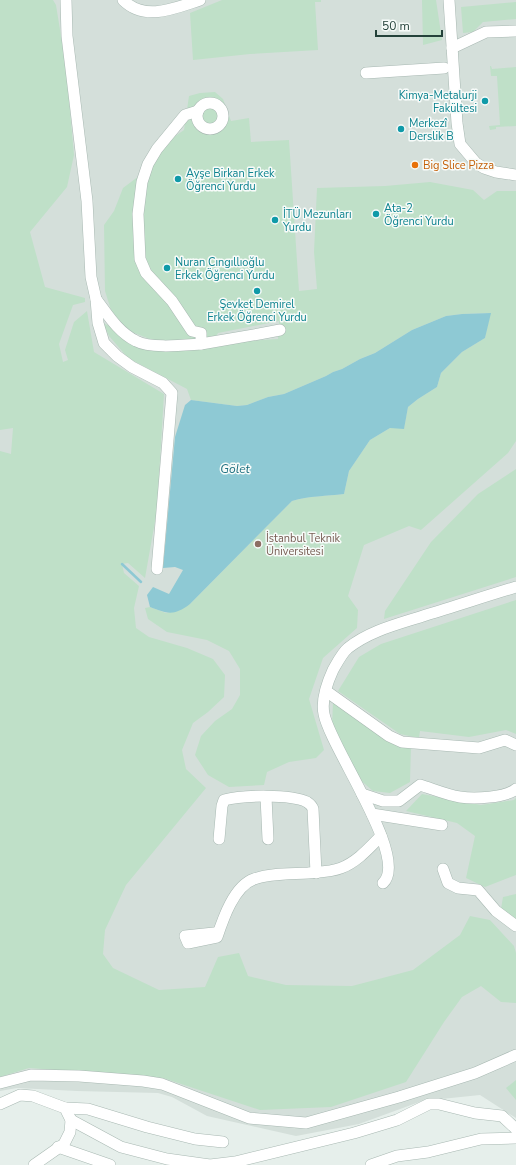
<svg xmlns="http://www.w3.org/2000/svg" width="516" height="1165" font-family="'Nunito Sans',sans-serif">
  <style>
    .built { fill: #d4dfda }
    .green { fill: #bfe0c8 }
    .water { fill: #8ec9d4 }
    .lines { fill: none; stroke-linecap: round; stroke-linejoin: round }
    .stream { stroke: #8ec9d4; stroke-width: 2.5 }
    .minor-casing { stroke: #a8b8b2; stroke-width: 12 }
    .minor { stroke: #fff; stroke-width: 11 }
    .culture-dot { fill: #0f9aa8; stroke: #f7fbf9; stroke-width: 1.5 }
    .food-dot { fill: #e8710a; stroke: #f7fbf9; stroke-width: 1.5 }
    .education-dot { fill: #8d6e63; stroke: #f7fbf9; stroke-width: 1.5 }
    .labels { text-anchor: middle; dominant-baseline: central; stroke-width: 3; stroke-linejoin: round; paint-order: stroke }
    .culture-label { font-size: 11px; fill: #0d838f; stroke: #f7fbf9; text-anchor: start }
    .food-label { font-size: 11px; fill: #c56008; stroke: #f7fbf9; text-anchor: start }
    .education-label { font-size: 11px; fill: #785e54; stroke: #f7fbf9; text-anchor: start }
    .water-label { font-size: 12px; font-style: italic; fill: #1c6f80; stroke: #f7fbf9 }
  </style>
  <rect width="100%" height="100%" fill="#e6efeb"/>
  <path class="built" d="M0,0H516V1118L480,1095L422,1101L359,1124L296,1136L207,1116L172,1097L158,1093L77,1091L17,1088L0,1091Z"/>
  <g class="green">
    <path d="M0,0H53L56,5L66,67L74,155L67,187L30,232L45,287L85,298V302L73,305L59,344L63,362L68,360L65,350L74,322L87,311L94,352L164,394L157,510L145,578L128,563L122,564L124,573L139,586L134,608L136,628L149,637L187,648L213,659L225,675L224,697L208,712L193,723L182,750L186,769L206,788L126,885L105,930L103,954L113,968L159,990L205,987L218,957L239,953L248,976L286,985L352,986L413,970L460,935L470,916L490,920L514,946L516,953V1003L501,1002L481,986L462,997L444,1022L406,1082L331,1107L260,1110L163,1078L29,1068L0,1077V451L11,454L13,428L0,430Z"/>
    <path d="M222,0H321V2H315L318,50L250,54L193,60L190,13Z"/>
    <path d="M422,0H436L442,40L423,45Z"/>
    <path d="M516,2V19L483,22L473,32L463,33L461,7Z"/>
    <path d="M490,66H491L492,69L516,67V126L496,127V129L490,130L489,126L500,125L497,76H491Z"/>
    <path d="M215,92L223,99L231,121L249,118L251,142L289,140L299,291L317,289L314,252L317,188L385,186L430,182L473,190L484,200L497,191H516V441L508,453L421,530L409,526L364,545L348,596L358,610L357,628L323,658L309,699L324,750L316,758L289,762L267,772L264,785L229,787L208,775L195,755L201,736L215,721L232,709L240,695V669L229,651L207,640L167,632L148,619L145,608L150,607L166,613L190,604L292,501C309,496 327,496 344,494L349,471L370,440L390,428H404L408,407L418,399L437,387L441,373L462,352L485,338L490,313L462,314L446,316L412,330L375,353L360,359L342,369L333,372L326,376L284,394L268,397L247,405L237,406L191,400L187,389L128,358L109,336L103,323L126,334L138,342L193,344L278,339L279,321L218,333L215,339L181,343L152,340L127,330L111,310L105,291L104,225L114,211L123,188L151,167L168,141L184,130L189,96L200,93Z"/>
    <path d="M516,469V577L384,619L385,611L431,542L478,494Z"/>
    <path d="M516,600V734L506,730L469,737L420,731L419,738L400,734L338,691L359,657L381,644Z"/>
    <path d="M333,702L411,746L410,782L390,793L373,791L358,778L332,726Z"/>
    <path d="M422,794L481,805L514,800L516,798V875L485,887L466,878L475,836L457,823L406,811Z"/>
    <path d="M516,894V921L501,909L503,897Z"/>
    <path d="M516,1080V1100L506,1088Z"/>
  </g>
  <path class="water" d="M491,313L485,338L462,352L441,373L437,387L418,399L408,407L404,429L390,428L370,440L349,471L344,494C327,496 309,496 292,501L190,604C174,616 168,614 150,607L147,595L153,587L169,594L183,570L175,567L163,568L175,437L185,405L191,400L237,406L247,405L268,397L284,394L326,376L333,372L342,369L360,359L375,353L412,330L446,316L462,314Z"/>
  <g class="lines">
    <path class="stream" d="M122,564L141,582"/>
    <defs>
      <g id="minor">
        <path d="M66,0L67,36L87,201L91,277L96,299L98,323L104,343L117,356L132,367L163,383L172,393L157,569"/>
        <path d="M123,0C145,22 175,8 200,0"/>
        <path d="M449,0L457,123L460,144L476,163L484,168L496,172L516,175"/>
        <path d="M452,48L486,32L516,31"/>
        <path d="M366,73L444,68"/>
        <circle cx="210" cy="116" r="13"/>
        <path d="M96,299C108,315 118,332 136,341C151,349 185,345 201,344V333L192,331L172,301L146,273L140,259L138,214L142,182L148,164L157,149L185,115L198,111"/>
        <path d="M201,344L259,334L280,330"/>
        <path d="M326,691L389,736L402,742L479,748L505,740L516,745"/>
        <path d="M362,794L383,801H399L420,785C433,789 447,795 460,797C474,799 505,798 516,789"/>
        <path d="M266,797L268,839"/>
        <path d="M372,814L442,825"/>
        <path d="M219,839L222,806L224,800C242,795 291,794 307,802C310,804 312,806 313,809L316,873"/>
        <path d="M443,869L448,883L458,888L478,890L496,911L516,926"/>
        <path d="M383,883C410,858 330,747 324,714C321,699 327,683 333,670C337,663 342,653 348,648C371,630 399,624 426,615C456,606 486,596 516,587"/>
        <path d="M214,933L185,936L188,943L217,937C223,919 234,886 254,879C270,873 291,874 308,873C319,872 331,872 341,868C357,862 369,848 381,836"/>
        <path d="M0,1083L31,1075L79,1076L143,1081L162,1084L249,1118L306,1123L399,1097L475,1073L516,1055"/>
        <path d="M0,1104L20,1095L33,1096L65,1108L71,1120L70,1132L64,1144L34,1165"/>
        <path d="M65,1108L88,1109L147,1127L195,1139L223,1142"/>
        <path d="M71,1120L121,1147L167,1159L210,1165L235,1162L354,1133L397,1120L429,1104H439L475,1113L502,1116L516,1129"/>
        <path d="M58,1147L110,1165"/>
        <path d="M371,1165L397,1156L428,1152L481,1139L516,1138"/>
      </g>
    </defs>
    <use href="#minor" class="minor-casing"/>
    <use href="#minor" class="minor"/>
  </g>
  <g class="culture-dot">
    <circle cx="485" cy="101" r="4"/>
    <circle cx="401" cy="129" r="4"/>
    <circle cx="178" cy="179" r="4"/>
    <circle cx="376" cy="214" r="4"/>
    <circle cx="275" cy="220" r="4"/>
    <circle cx="167" cy="268" r="4"/>
    <circle cx="257" cy="291" r="4"/>
  </g>
  <circle class="food-dot" cx="415" cy="165" r="4"/>
  <circle class="education-dot" cx="258" cy="544" r="4"/>
  <g class="labels">
    <g class="culture-label">
      <text x="477" y="95" text-anchor="end">Kimya-Metalurji<tspan x="477" dy="13">Fakültesi</tspan></text>
      <text x="409" y="123">Merkezî<tspan x="409" dy="13">Derslik B</tspan></text>
      <text x="186" y="173">Ayşe Birkan Erkek<tspan x="186" dy="13">Öğrenci Yurdu</tspan></text>
      <text x="384" y="208">Ata-2<tspan x="384" dy="13">Öğrenci Yurdu</tspan></text>
      <text x="283" y="214">İTÜ Mezunları<tspan x="283" dy="13">Yurdu</tspan></text>
      <text x="175" y="262">Nuran Cıngıllıoğlu<tspan x="175" dy="13">Erkek Öğrenci Yurdu</tspan></text>
      <text x="257" y="304" text-anchor="middle">Şevket Demirel<tspan x="257" dy="13">Erkek Öğrenci Yurdu</tspan></text>
    </g>
    <g class="food-label">
      <text x="423" y="165">Big Slice Pizza</text>
    </g>
    <g class="education-label">
      <text x="266" y="538">İstanbul Teknik<tspan x="266" dy="13">Üniversitesi</tspan></text>
    </g>
    <g class="water-label">
      <text x="235" y="469">Gölet</text>
    </g>
  </g>
  <path d="M376 30v6h66v-6" fill="none" stroke="#24423a" stroke-width="2"/>
  <text x="382" y="30" font-size="12" fill="#24423a" stroke="#f7fbf9" stroke-width="3" paint-order="stroke">50 m</text>
</svg>
